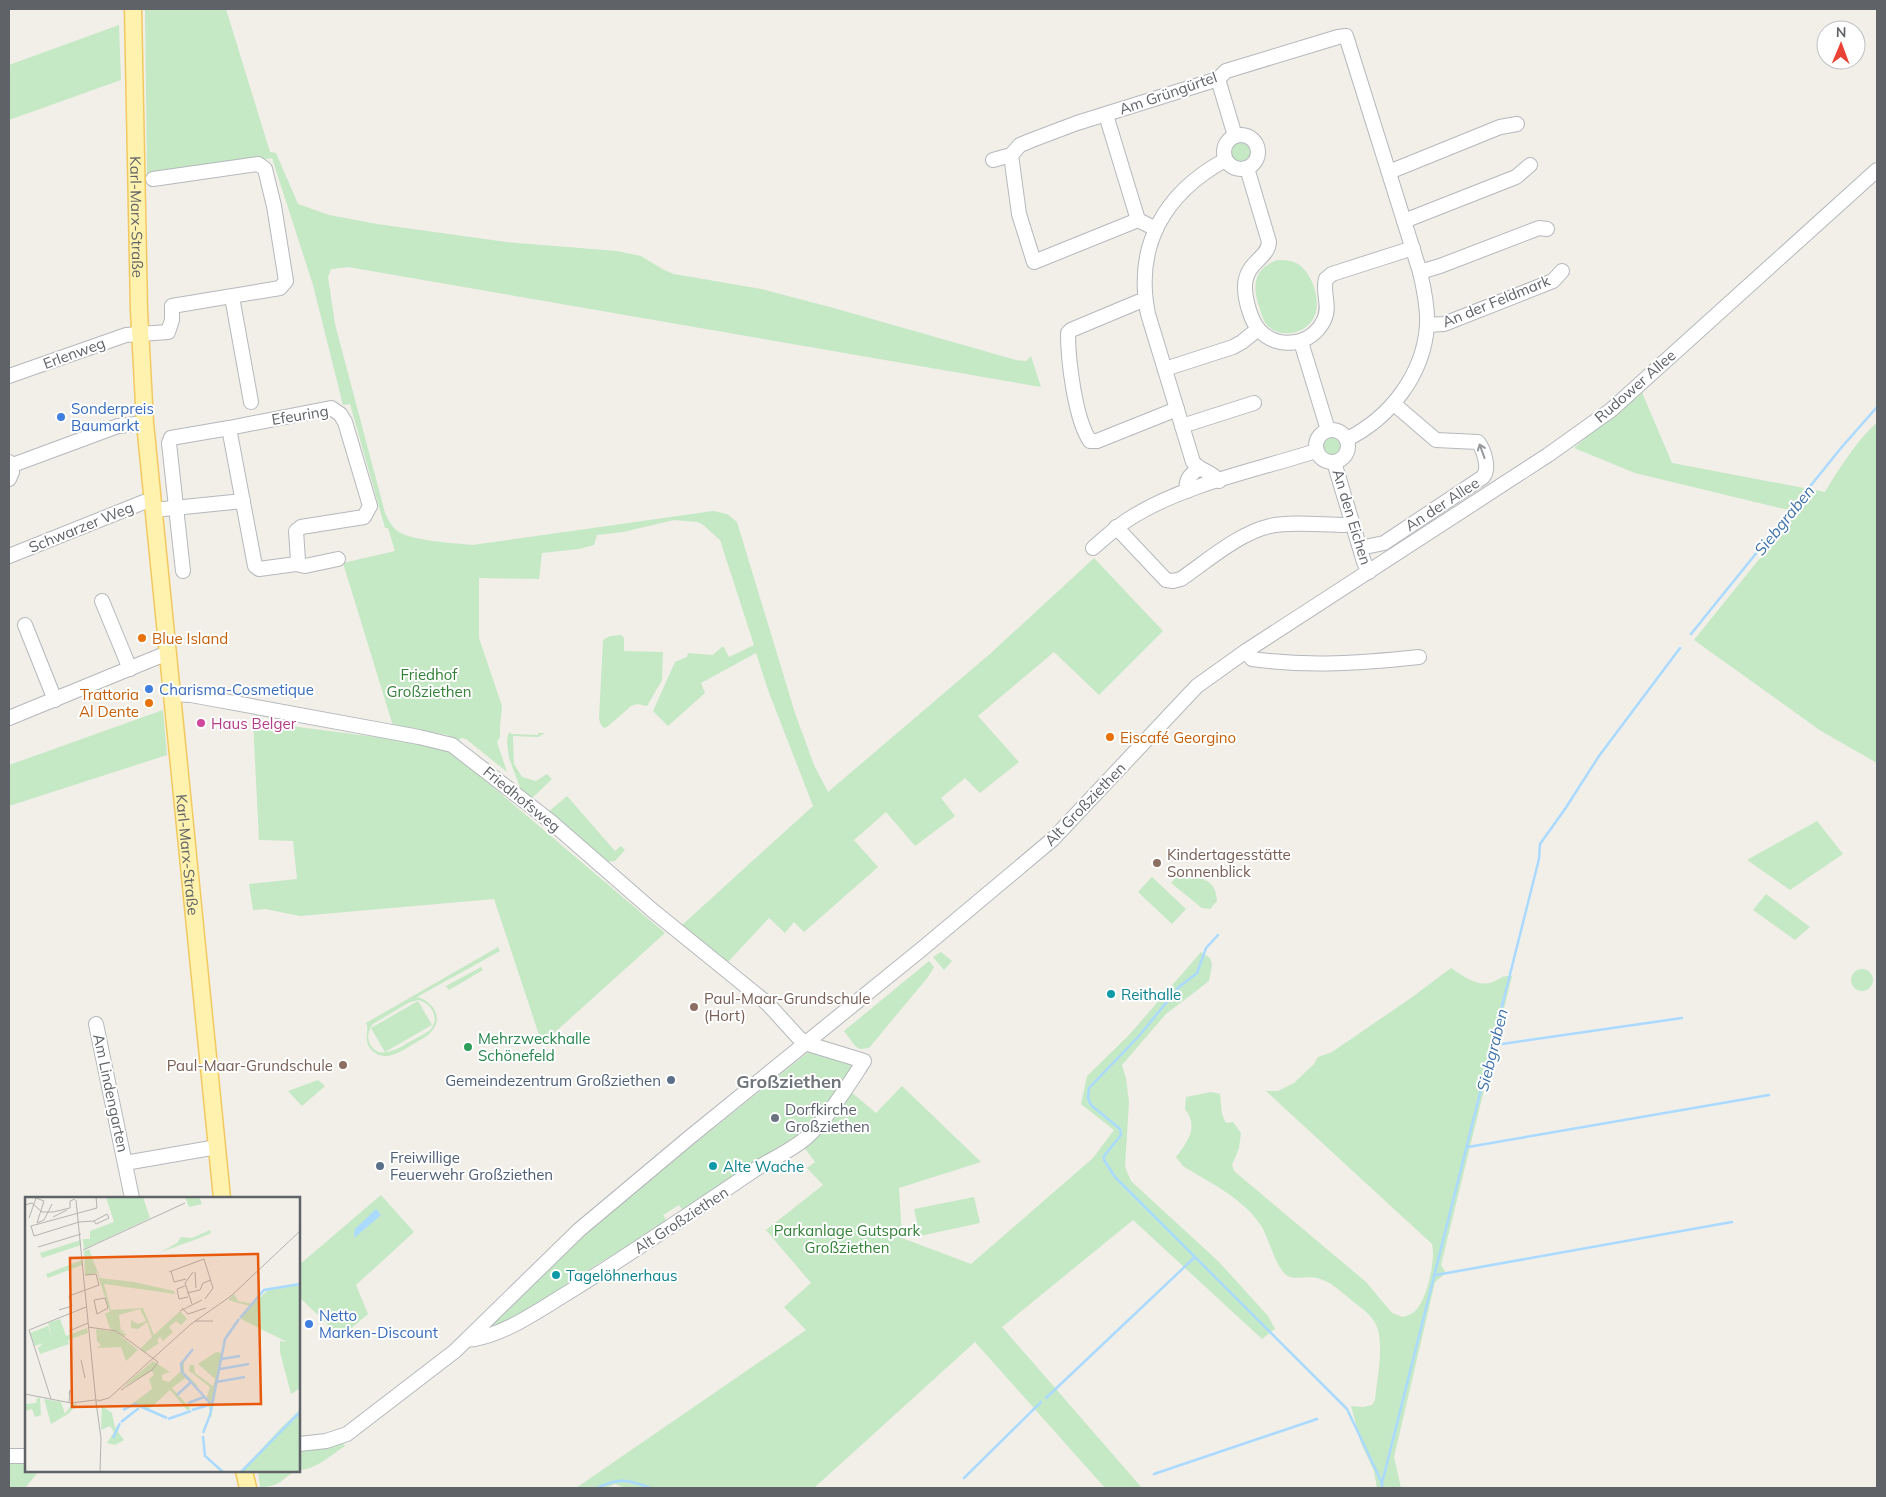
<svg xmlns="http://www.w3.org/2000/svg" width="1886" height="1497" font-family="Mulish,sans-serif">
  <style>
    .green { fill: #c5e8c5; fill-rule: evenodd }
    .water { fill: #aadaff }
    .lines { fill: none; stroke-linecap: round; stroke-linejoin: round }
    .stream { stroke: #aadaff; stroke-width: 2.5 }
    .minor-casing { stroke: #b5b8bc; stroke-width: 16 }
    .major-casing { stroke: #f2c960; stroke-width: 19 }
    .minor { stroke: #fff; stroke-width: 14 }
    .major { stroke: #fff2af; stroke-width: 16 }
    .oneway { stroke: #979a9d }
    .shop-dot { fill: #3f7fe0; stroke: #fff; stroke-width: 2 }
    .food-dot { fill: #e8710a; stroke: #fff; stroke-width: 2 }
    .hotel-dot { fill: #d1479c; stroke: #fff; stroke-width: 2 }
    .education-dot { fill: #8d6e63; stroke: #fff; stroke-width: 2 }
    .culture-dot { fill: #0f9aa8; stroke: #fff; stroke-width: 2 }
    .leisure-dot { fill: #2e9e5b; stroke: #fff; stroke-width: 2 }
    .service-dot { fill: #5c6f8a; stroke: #fff; stroke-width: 2 }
    .worship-dot { fill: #6b7280; stroke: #fff; stroke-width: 2 }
    .labels { text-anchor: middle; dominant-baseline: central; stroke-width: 4; stroke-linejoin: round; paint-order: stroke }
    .street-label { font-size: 15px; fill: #5f6368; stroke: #fff }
    .shop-label { font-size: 15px; fill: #366cbe; stroke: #fff; text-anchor: start }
    .food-label { font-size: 15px; fill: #c56008; stroke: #fff; text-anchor: start }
    .park-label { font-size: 15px; fill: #348238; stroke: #fff }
    .hotel-label { font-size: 15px; fill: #b23c85; stroke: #fff; text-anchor: start }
    .education-label { font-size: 15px; fill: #785e54; stroke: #fff; text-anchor: start }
    .culture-label { font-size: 15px; fill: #0d838f; stroke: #fff; text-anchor: start }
    .leisure-label { font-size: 15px; fill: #27864d; stroke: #fff; text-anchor: start }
    .service-label { font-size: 15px; fill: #4e5e75; stroke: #fff; text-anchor: end }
    .worship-label { font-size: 15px; fill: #5b616d; stroke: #fff; text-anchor: start }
    .water-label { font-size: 16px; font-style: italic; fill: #4174aa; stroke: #fff }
    .quarter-label { font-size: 18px; font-weight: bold; fill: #70757a; stroke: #fff }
    .inset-river { fill: none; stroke: #aadaff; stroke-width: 2.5 }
    .inset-road { fill: none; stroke: #b3b3b1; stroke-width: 1 }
    .view { fill: #e8590c; fill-opacity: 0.15; stroke: #e8590c; stroke-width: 2.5 }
    .inset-edge { fill: none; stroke: #5f6368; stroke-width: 2.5 }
  </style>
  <rect width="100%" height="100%" fill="#f1efe8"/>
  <g class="green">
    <path d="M145,9H226L270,152L276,153L298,204L329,215L377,224L506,242L617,251L641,256L664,270L674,274L761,289L830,307L1016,360L1026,361L1031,356L1041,387L348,267L331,269L328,277L335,324L385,513C388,519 392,528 399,532C413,541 454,543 472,545L713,511L727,514L737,522L795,713L814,765L828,792L991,653L1094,558L1163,631L1099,695L1054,652L978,716L1019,762L980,793L965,778L941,798L955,816L915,846L886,812L854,840L878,867L804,932L794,922L785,933L769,918L728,962L682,925L813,806L768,690L756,653L701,683L705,693L668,726L653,711L675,662L687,657L688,653L713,655L723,646L729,657L754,645L720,540L702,524L697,522L674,520L623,532L597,535L594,545L579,549L542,553L539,579L479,578V638L502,706L500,726V737L497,742L507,772L466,739L461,738L458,742L448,735L393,726L343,563L395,551L388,528H385L350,404L343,405L313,285L272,158L147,178Z"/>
    <path d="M119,25L121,80L9,120V65Z"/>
    <circle cx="1241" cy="152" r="12"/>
    <path d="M1277,260C1283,260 1290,260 1296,263C1312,271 1322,301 1314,317C1306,335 1279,339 1266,324C1262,318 1261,312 1259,306C1252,285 1254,269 1277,260Z"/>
    <path d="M1641,390L1672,463L1825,492C1840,467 1856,442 1877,422V763L1821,731L1694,640L1797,512L1635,473L1574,448Z"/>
    <circle cx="1332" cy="445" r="11"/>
    <path d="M621,635L624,638V651L663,652L662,680L647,706L637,704L631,706L607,727L604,728L601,725L599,719L603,640L610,636Z"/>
    <path d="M163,710L167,755L9,806V765Z"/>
    <path d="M253,721L391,739L447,748L665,933L542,1044L494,899L300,916L265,909L253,910L249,884L297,879L293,841L259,840Z"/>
    <path d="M511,732V734L538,735V733H545L538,737L513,736L514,764L522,777L536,781L547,774L552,779L530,800L522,793L509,758L507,742L508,734Z"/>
    <path d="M567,796L615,851L621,846L625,850L615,861L607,862L547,813Z"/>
    <path d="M1817,821L1843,854L1790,890L1747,860Z"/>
    <path d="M1183,869C1198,882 1216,875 1217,901L1210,909L1202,908L1171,883Z"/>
    <path d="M1152,877L1186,909L1172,924L1138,892Z"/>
    <path d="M1766,894L1810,927L1795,940L1753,910Z"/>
    <path d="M498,947L500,951L417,997C432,1001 445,1017 431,1032C427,1037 421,1039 415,1043C402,1051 383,1065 370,1048C363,1039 370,1030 366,1023ZM418,1000C431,1003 441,1018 430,1030C425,1034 418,1037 413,1040C400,1047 378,1063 369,1042C367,1035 369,1029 373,1024L408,1003Z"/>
    <path d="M941,952L952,961L944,970L933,957Z"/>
    <path d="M1201,952L1210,958L1212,965L1209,981L1166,1014L1122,1065L1126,1078L1129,1102L1125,1167L1131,1181L1219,1262L1268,1316L1275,1329L1262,1339L1133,1220L1002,1327L1142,1488H1105L975,1342L814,1488H625L615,1484L606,1488H576L806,1330L784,1307L811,1283L766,1230L823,1185L807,1168L815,1162L804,1147L684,1213L679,1205L663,1215L668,1223C637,1240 607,1258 577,1277C560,1288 509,1327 491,1328L490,1324L586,1233L628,1197L811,1050L865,1067L851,1092L876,1113L902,1086L981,1162L899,1188L902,1238L971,1264L1093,1158L1114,1130L1081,1104L1087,1076L1129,1035Z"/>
    <path d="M929,961L934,967L928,977L869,1048L860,1049L855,1046L844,1031Z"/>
    <path d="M481,967L483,970L449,990L446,986Z"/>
    <path d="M1451,968C1463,976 1478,988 1493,982C1503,978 1499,976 1512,976L1441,1265L1446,1273L1435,1282L1394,1457L1401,1488H1377L1374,1471L1361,1443L1351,1406L1363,1407L1372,1405L1375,1400C1377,1379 1386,1339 1374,1321C1368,1312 1357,1305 1349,1298C1339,1290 1330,1281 1317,1278C1306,1275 1292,1282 1284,1273C1274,1261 1270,1243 1263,1229C1247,1200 1210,1183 1183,1166L1176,1157C1188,1141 1199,1127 1185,1109L1186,1097L1211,1092L1220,1094L1222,1114L1226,1123L1233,1122L1241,1133L1239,1148L1232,1165L1234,1171L1366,1282L1392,1313L1403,1317C1407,1316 1411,1314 1414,1312C1427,1301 1436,1260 1432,1244L1266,1091H1278L1294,1083L1314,1064L1318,1057L1332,1052L1411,998Z"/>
    <circle cx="1862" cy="980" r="11"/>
    <path d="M418,1001L432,1025L385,1052L371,1028Z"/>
    <path d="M318,1080L325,1086L302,1106L288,1091Z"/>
    <path d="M381,1195L414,1232L356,1285L368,1314L341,1337L299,1297V1265Z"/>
    <path d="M974,1197L980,1223L920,1236L914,1209Z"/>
    <path d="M343,1443L345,1446C331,1455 315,1470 299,1470V1449H326Z"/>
    <path d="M26,1460V1471H39L25,1488H9V1461Z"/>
    <path d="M258,1471H296C278,1480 284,1486 260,1487Z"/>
  </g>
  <path class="water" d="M376,1209L381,1215L354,1238L355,1229Z"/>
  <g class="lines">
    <g class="stream">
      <path d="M1691,634L1841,448L1877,407"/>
      <path d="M1218,935L1206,948L1197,973L1179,987L1139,1036L1089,1088L1088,1098L1091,1105L1120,1129L1121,1135L1104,1156V1160L1115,1177L1347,1409L1382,1483"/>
      <path d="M1492,1043L1502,1044L1682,1018"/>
      <path d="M1468,1147L1769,1095"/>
      <path d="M1436,1275L1732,1222"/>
      <path d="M1046,1398L1195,1257"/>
      <path d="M1154,1474L1317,1419"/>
      <path d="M964,1478L1041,1402"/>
      <path d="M597,1488C621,1477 627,1480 651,1488"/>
      <path d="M1382,1488V1483L1539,859L1540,844L1565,809L1599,756L1680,648"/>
    </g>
    <defs>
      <g id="minor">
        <path d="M1218,79L1235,136"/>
        <path d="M1106,115L1138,220"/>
        <circle cx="1241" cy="152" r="17"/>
        <path d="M1011,155L1019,214L1034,262L1138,220L1156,229"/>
        <path d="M993,160L1011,155L1020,145L1032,140L1077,123L1218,79L1226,71L1338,37L1346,36L1420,272C1424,289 1428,307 1427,325C1424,374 1390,418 1347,439"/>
        <path d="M1247,168L1269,242C1268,259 1245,262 1245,287C1245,300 1251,321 1259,330C1279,351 1312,345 1324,320C1331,306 1322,293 1326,279L1332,274L1413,248"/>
        <path d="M1389,172L1500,127L1517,124"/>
        <path d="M1404,221L1516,177L1530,165"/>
        <path d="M1420,272L1440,266L1539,228L1547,229"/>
        <path d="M232,297L251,402"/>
        <path d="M1145,301L1138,302L1071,330L1068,333C1068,360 1075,419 1090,441H1097L1177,409"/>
        <path d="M1427,325L1444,324L1553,281L1562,271"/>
        <path d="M1301,342L1328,430"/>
        <path d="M1165,369L1233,347L1242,342L1258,329"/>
        <path d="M9,376L126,335L168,332L172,320V306L280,288L286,281L274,206L265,169L258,164L153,179"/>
        <path d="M331,408L340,414L345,422L370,506L364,517L301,527L296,531L298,560L296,564L259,569L255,566L229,428Z"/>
        <path d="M1182,426L1254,403"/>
        <circle cx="1332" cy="446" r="16"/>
        <path d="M9,462L12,472L9,479"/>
        <path d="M1334,462L1364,562L1369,572"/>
        <path d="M10,466L118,426L145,423"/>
        <path d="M1219,481C1211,471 1200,471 1193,462L1148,314C1134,245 1165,193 1225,160"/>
        <path d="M1187,491C1185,480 1190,475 1198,469"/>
        <path d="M154,510L243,501"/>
        <path d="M1116,527L1166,580L1173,581L1181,579C1207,561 1239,533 1270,526C1291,521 1323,525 1345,525L1353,523"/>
        <path d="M1093,548C1106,537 1117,526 1132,517C1185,484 1257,470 1316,451"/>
        <path d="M1360,548L1384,543L1483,477C1490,469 1484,450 1478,442L1436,440L1394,404"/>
        <path d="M9,556L144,502L153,501"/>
        <path d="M296,564L305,566L338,559"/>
        <path d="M183,571L169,443L171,438L229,428"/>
        <path d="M102,601L130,669"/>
        <path d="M25,625L55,700"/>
        <path d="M1246,651L1252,659C1309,667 1362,663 1419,657"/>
        <path d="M171,694L191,695L419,737L452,745L550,821L652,910L768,1004L798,1037L805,1043L864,1061C847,1087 830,1115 807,1137C794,1149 772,1159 756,1169C694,1211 632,1253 569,1292C539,1310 502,1337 467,1340"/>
        <path d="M9,718L160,656L167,655"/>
        <path d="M96,1024L132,1198"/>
        <path d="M125,1163L217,1147"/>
        <path d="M299,1444L326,1441L347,1434L455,1351L579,1230L690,1137L923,948L1053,839L1197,686L1246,651L1548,455L1611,410L1877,170"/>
        <path d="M9,1456H26"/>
      </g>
      <g id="major">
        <path id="s1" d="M133,9L139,310L145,423L222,1198"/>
        <path d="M244,1471L248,1488"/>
      </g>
    </defs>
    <use href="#minor" class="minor-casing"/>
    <use href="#major" class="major-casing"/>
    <use href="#minor" class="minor"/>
    <use href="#major" class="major"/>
  </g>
  <defs><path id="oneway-shaft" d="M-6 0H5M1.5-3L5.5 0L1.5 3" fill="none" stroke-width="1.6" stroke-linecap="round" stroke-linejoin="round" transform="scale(1.25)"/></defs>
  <use class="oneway" href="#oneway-shaft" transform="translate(1482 451) rotate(-110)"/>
  <g class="shop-dot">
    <circle cx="61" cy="417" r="5"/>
    <circle cx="149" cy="689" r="5"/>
    <circle cx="309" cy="1324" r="5"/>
  </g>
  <g class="food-dot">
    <circle cx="142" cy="638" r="5"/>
    <circle cx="149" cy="703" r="5"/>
    <circle cx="1110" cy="737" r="5"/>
  </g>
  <circle class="hotel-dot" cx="201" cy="723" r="5"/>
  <g class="education-dot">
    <circle cx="1157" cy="863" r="5"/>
    <circle cx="694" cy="1007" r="5"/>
    <circle cx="343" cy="1065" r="5"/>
  </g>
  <g class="culture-dot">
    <circle cx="1111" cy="994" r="5"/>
    <circle cx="713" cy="1166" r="5"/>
    <circle cx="556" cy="1275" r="5"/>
  </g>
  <circle class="leisure-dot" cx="468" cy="1047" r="5"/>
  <g class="service-dot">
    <circle cx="671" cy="1080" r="5"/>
    <circle cx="380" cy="1166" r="5"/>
  </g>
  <circle class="worship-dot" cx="775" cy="1118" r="5"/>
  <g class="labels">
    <g class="street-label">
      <text transform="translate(1168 93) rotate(-19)">Am Grüngürtel</text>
      <text stroke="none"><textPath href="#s1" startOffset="208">Karl-Marx-Straße</textPath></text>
      <text transform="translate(1496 301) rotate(-22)">An der Feldmark</text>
      <text transform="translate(74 353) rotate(-20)">Erlenweg</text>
      <text transform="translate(1635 386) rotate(-41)">Rudower Allee</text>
      <text transform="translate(300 415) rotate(-9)">Efeuring</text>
      <text transform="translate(1442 504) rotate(-33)">An der Allee</text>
      <text transform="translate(1352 517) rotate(73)">An den Eichen</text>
      <text transform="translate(81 527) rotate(-22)">Schwarzer Weg</text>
      <text transform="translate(522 799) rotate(39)">Friedhofsweg</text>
      <text transform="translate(1085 804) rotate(-46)">Alt Großziethen</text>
      <text stroke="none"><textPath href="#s1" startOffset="848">Karl-Marx-Straße</textPath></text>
      <text transform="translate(111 1093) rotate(78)">Am Lindengarten</text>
      <text transform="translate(681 1220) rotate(-33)">Alt Großziethen</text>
    </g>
    <g class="shop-label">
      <text x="71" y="408">Sonderpreis<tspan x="71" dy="17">Baumarkt</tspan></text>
      <text x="159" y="689">Charisma-Cosmetique</text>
      <text x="319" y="1315">Netto<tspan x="319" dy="17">Marken-Discount</tspan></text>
    </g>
    <g class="food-label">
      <text x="152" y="638">Blue Island</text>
      <text x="139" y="694" text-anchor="end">Trattoria<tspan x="139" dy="17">Al Dente</tspan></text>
      <text x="1120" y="737">Eiscafé Georgino</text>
    </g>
    <g class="park-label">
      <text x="429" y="674">Friedhof<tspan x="429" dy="17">Großziethen</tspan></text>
      <text x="847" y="1230">Parkanlage Gutspark<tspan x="847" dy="17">Großziethen</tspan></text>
    </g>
    <g class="hotel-label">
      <text x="211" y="723">Haus Belger</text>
    </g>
    <g class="education-label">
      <text x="1167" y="854">Kindertagesstätte<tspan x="1167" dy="17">Sonnenblick</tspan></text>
      <text x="704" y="998">Paul-Maar-Grundschule<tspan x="704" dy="17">(Hort)</tspan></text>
      <text x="333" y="1065" text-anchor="end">Paul-Maar-Grundschule</text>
    </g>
    <g class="culture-label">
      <text x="1121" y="994">Reithalle</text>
      <text x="723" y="1166">Alte Wache</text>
      <text x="566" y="1275">Tagelöhnerhaus</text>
    </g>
    <g class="leisure-label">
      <text x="478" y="1038">Mehrzweckhalle<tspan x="478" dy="17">Schönefeld</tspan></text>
    </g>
    <g class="service-label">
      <text x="661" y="1080">Gemeindezentrum Großziethen</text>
      <text x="390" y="1157" text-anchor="start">Freiwillige<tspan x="390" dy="17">Feuerwehr Großziethen</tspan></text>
    </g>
    <g class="worship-label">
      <text x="785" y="1109">Dorfkirche<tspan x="785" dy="17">Großziethen</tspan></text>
    </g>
    <g class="water-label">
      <text transform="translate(1784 520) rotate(-51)">Siebgraben</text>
      <text transform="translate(1492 1050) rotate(-76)">Siebgraben</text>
    </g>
    <g class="quarter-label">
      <text x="789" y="1081">Großziethen</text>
    </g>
  </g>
  <g transform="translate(25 1197)">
    <rect width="275" height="275" fill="#f1efe8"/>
    <path d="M81,0H118L125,21L59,52L58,42H65V34L89,25ZM160,0H174L177,7L164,10ZM185,33L186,36L172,42L136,55L152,46L156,40L167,41ZM56,43V48L17,61L15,56ZM64,52L75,81L109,85L149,94L150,97L79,87L86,113L118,111L129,138L155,114L162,122L156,128L151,124L144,130L148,135L138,144L135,140L132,143L134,146L119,156L115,152L127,140L122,125L113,132L106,131V123L113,127L121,124L115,112L94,118L96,135L97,133H101L97,134L101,138L99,140L85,132L80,116L85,115L72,76L60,78L59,54ZM57,63V68L23,81L21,77ZM275,88V191L266,197L255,155V144L262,145L216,122L225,109L203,103L209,97L213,104L228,107L243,93ZM35,122L41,139L62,131L63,136L43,143L44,147L15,157L13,151L18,146L10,149L5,136L23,129L28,143L23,126ZM71,132L91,135L113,153L101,164L96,150L72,151L76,148L72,144ZM167,154L159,165V175L175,191L160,181L147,191L165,211L163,214L145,193L123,213L109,208L100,212L127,192L124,182L129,178L127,174L98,190L110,179L128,164L145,175L137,178V183L144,185L156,174L155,166ZM191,155L198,156L186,221L182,199L185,190L164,174L165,168H169L170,176L188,189L190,182L173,167ZM12,201H15L16,218L10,220L7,212L0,214V207L11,206ZM19,202L36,205L40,217L47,207H52L43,217L26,227ZM77,209L87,216L90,231L95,227L93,235L99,243L90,248L82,246L89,235L85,229L76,233ZM275,213V275H215L255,232Z" fill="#c5e8c5"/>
    <path class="inset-river" d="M215,121L239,93L275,87M168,152L156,167L157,175L185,206M196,162L215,159M195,172L224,167M191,185L220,180M152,198L166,185M163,206L179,200M98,213L110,207L142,221M167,213L184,208M143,222L166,214M96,225L114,211M178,236L185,218L200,142L214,122M178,239L180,259L198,275M88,241L95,226M216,275L275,215"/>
    <path class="inset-road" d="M51,3L71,205L73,202M0,8L7,6L17,15H28L45,11V4L50,2M28,20L42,13M4,21L11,1L19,4L12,26L19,23L27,7M69,24L82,17L84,21L71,27L69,24L54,25L9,39L6,29L72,11L71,0M13,50L56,37M58,53L160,6M146,74L149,85L161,82M144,75L179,62L188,91L180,102M170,75L171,91M160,89L152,92L154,102L163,100M162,96L175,93L178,86L186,83M80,101L83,111L72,117L69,103ZM167,107L160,86L168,75M157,111L163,117L181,111M34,113L47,109L44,99L74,88L71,77L60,78M155,114L177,103M170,124H188M63,130L91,134L133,165L127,173L96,193M44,134L63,126M56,163L60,181M0,197L46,206L70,203M26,202L4,133L61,110M73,204L84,201L166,127L206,99L275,34M71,205L76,241L75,275M44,206L45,193L44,197"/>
    <path class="view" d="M233,57L236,207L47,210L45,61Z"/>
    <rect width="275" height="275" class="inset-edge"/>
  </g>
  <rect width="1886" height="1497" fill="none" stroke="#5f6368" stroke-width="20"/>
  <g transform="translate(1841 45) rotate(1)"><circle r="24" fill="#ffffff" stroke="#bfc1c3"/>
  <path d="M0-4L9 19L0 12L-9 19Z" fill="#ea4335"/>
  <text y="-8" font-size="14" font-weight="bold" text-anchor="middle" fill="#5f6368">N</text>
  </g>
</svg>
